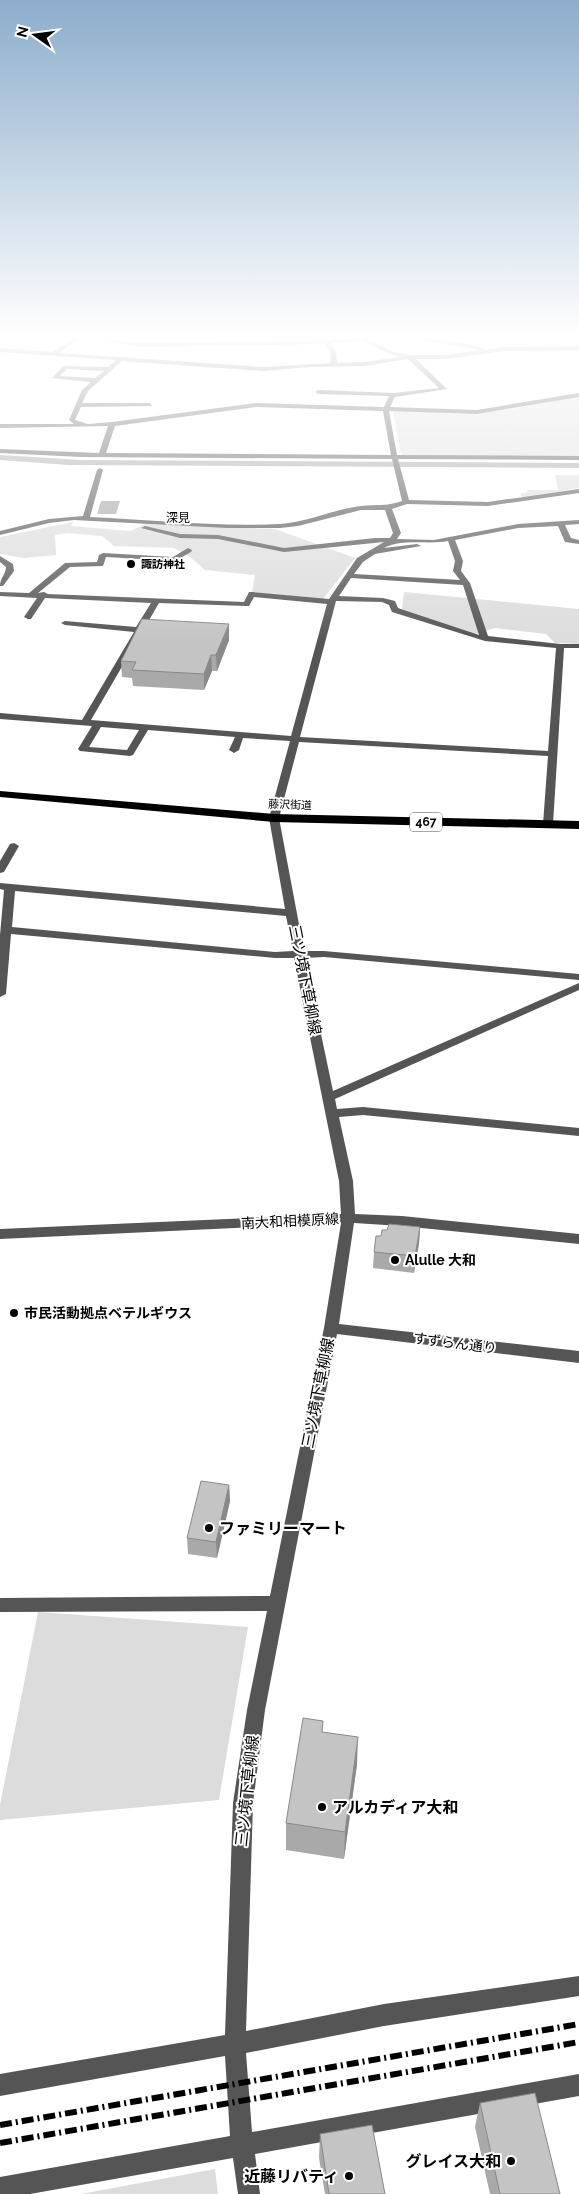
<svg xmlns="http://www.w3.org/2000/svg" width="579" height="2194" font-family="Raleway,'Noto Sans JP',sans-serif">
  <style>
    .green { fill: #dcdcdc }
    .water { fill: #a3a3a3 }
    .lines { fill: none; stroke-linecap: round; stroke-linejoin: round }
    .minor { fill: #555; fill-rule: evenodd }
    .highway { fill: #000; fill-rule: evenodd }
    .rail { stroke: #000; stroke-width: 6; stroke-dasharray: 12 4 2 4; stroke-linecap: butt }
    .wall { fill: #a9a9a9 }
    .shaded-wall { fill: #898989 }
    .building { fill: #c4c4c4; stroke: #898989 }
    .poi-dot { fill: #000; stroke: #fff; stroke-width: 2 }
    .labels { text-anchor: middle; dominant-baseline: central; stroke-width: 4; stroke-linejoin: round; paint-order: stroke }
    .far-poi-label { font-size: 11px; font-weight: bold; fill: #000; stroke: #fff; text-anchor: start }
    .far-street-label { font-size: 11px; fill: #000; stroke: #fff }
    .far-neighbourhood-label { font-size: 12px; fill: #000; stroke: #fff }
    .shield { fill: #fff; stroke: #4c4c4c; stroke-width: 1 }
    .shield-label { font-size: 12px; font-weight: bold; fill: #000 }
    .street-label { font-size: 14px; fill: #000; stroke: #fff }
    .poi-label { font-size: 14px; font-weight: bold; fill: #000; stroke: #fff; text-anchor: start }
    .near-street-label { font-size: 16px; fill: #000; stroke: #fff }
    .near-poi-label { font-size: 16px; font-weight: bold; fill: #000; stroke: #fff; text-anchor: start }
  </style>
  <rect width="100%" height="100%" fill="#fff"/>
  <g class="green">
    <path d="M579,396V456H403L401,453L393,412C416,407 440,415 463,414C502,413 541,403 579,396Z"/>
    <path d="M555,475H579V488L522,498L521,493H527V490H558Z"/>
    <path d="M73,522L71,526L130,531L145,524L275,529L355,558L323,599L252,592L255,575L205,570L190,557L174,548L114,546L102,536L68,533L55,535L56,555L24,558L0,554V537Z"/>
    <path d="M404,592L579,609V644L555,643L546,634L495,628L475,634L402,609Z"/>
    <path d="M38,1612L248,1627L219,1800L0,1820V1805Z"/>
    <path d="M215,2169L218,2194H81Z"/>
  </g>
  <g class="water">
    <path d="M0,455L82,460L579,463V468L68,465L0,460Z"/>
    <path d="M101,501H120L116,514H97Z"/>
  </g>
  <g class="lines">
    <g class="minor">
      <path d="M74,338H80L59,353L263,367L331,363L330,351L325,344L140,347L94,338L140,343L327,340L366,338L391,351L409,355H445L481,350L410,338L460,342L484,348V350L504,347L579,346V350L504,351L445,359H416L447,389L395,397L390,407L477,410L579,393V397L477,414L389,411L397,455L579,456V460L398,459L409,500L488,502L579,489V493L488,506L407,504L392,509L401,533L397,539L434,540L518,524L579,520V524L565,525L571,538L579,540V544L565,542L558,526L518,528L455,540L463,561L461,571L470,583L488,636L560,644H579V648H564L553,824L548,827L543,824L548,756L299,742L279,818L304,951H324L579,974V980L324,957L305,958L333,1091L579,983V990L335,1099L337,1109L363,1107L579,1128V1136L363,1115L339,1117L353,1181L355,1214L402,1216L579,1234V1244L402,1226L354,1223L339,1324L579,1351V1363L337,1334L265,1710L253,1803L246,2031L384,2004L579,1976V1996L384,2026L246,2053L252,2132L579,2074V2096L255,2154L260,2194H238L233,2158L30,2194H0V2177L230,2136L225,2056L0,2096V2074L225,2035L233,1803L247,1710L267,1611L0,1612V1598L270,1596L324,1328L341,1223L0,1239V1229L341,1214L339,1181L294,958H275L11,934L6,994L0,997V935L4,890L0,889V883L285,909L269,818L290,741L243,738L239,750L234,753L229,750L235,737L148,730L133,755L130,756L80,751L78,749L92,726L0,719V713L82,720L134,632L65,625L61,623L65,621L136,627L151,603L45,598L31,619H28L24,617L37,598L0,596V592L29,593L65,563L97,562L99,555L103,553L173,557L188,548L192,550L191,552L175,561L106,557L103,566L70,567L38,593L44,592L48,594L244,602L249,592H252L329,599L357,558L384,542L284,552L218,539L180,538L141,528L145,526L180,534L218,535L284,548L375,538H390L393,533L385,510H361L298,526L280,528H227L74,520L49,523L0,535V531L49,519L83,516L97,470L100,468L103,470L90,517C153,520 217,527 280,524C308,522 334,509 361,506C377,504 385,507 402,501L392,459L81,457L0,453V449L99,453L108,426L0,428V424H74L69,420L82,390L91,382L52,378L63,366L108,367L116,360L0,352V348L52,352ZM363,341L387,353L400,357L364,362L337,363L336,351L331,343ZM408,359L439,388L394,393L318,390L315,392L318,394L389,396L384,407L256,403L112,422L88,424L75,420L81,407L152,406L150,403H82L88,391L122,361L263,371L310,367L364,366ZM67,369L104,371L95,378L60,376ZM256,407L383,411L391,455L106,453L115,426ZM448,541L455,561L453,571L460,580L354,574L363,562L375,554L421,546L417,544L384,548C402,538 428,545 448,541ZM351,578L463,585L479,635L398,608L395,601L383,598L339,596ZM254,597L327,604L291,736L91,720L159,603L246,606H249ZM336,601L382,602L389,605L392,612L485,641L556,648L548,751L300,737ZM101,727L139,730L127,750L89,747ZM15,891L286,916L293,951L275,952L12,927Z"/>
      <path d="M0,556L13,564L14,571L3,586H0C0,578 6,574 6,567L0,562Z"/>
      <path d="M14,843L19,846L4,872L0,873V861L10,844Z"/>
    </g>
    <path class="highway" d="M0,791L274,814L579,821V829L274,822L0,797Z"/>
    <g class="rail">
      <path d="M0,2125L579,2024"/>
      <path d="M0,2143L579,2042"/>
    </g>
  </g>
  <g class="wall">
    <path d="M229,624V640L217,671H212L204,690L133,686L132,678L122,677L121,661Z"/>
    <path d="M420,1227L419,1243L414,1273L373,1268L374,1252L381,1236Z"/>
    <path d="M229,1485L230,1501L217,1558L188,1554L187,1538Z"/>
    <path d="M323,1732L357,1764L344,1859L286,1850V1823Z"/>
    <path d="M480,2103L560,2194H490L475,2127Z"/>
    <path d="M320,2134L385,2194H325L319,2158Z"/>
  </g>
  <g class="shaded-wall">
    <path d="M229,624V640L217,671L216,655Z"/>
    <path d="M211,655L212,671L204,690V674Z"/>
    <path d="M420,1227L419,1243L414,1273L415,1256Z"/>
    <path d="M229,1485L230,1501L217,1558L216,1542Z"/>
    <path d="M358,1737L357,1764L344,1859L345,1832Z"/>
  </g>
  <g class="building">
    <path d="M142,619L229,624L216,655H211L204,674L132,670L136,662L121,661Z"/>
    <path d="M389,1224L420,1227L415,1256L374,1252L376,1236H381L382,1230H387Z"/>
    <path d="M201,1481L229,1485L216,1542L187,1538Z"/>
    <path d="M303,1718L323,1721L322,1732L358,1737L345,1832L286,1823Z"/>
    <path d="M535,2093L560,2194H500L480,2103Z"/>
    <path d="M372,2125L385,2194H329L320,2134Z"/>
  </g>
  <linearGradient id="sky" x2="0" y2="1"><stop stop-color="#8cadcc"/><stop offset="0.52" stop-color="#fff"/><stop offset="1" stop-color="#fff" stop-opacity="0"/></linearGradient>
  <rect width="579" height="645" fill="url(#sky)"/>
  <g class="poi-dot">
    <circle cx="131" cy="564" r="5"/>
    <circle cx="395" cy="1260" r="5"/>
    <circle cx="14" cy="1313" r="5"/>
    <circle cx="209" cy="1528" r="5"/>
    <circle cx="322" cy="1807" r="5"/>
    <circle cx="511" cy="2161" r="5"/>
    <circle cx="349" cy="2176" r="5"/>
  </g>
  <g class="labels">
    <g class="far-poi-label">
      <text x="141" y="564">諏訪神社</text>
    </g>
    <g class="far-street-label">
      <text transform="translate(290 805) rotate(2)">藤沢街道</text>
    </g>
    <g class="far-neighbourhood-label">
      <text x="178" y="518">深見</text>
    </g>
    <rect class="shield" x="410" y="812.5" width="32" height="19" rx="4"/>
    <g class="shield-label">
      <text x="426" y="822">467</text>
    </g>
    <g class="street-label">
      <text transform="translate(290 1221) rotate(-3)">南大和相模原線</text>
      <text transform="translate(455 1343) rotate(7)">すずらん通り</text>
    </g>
    <g class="poi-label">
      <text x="405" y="1260">Alulle 大和</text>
      <text x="24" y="1313">市民活動拠点ベテルギウス</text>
    </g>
    <g class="near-street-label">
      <text transform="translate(305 980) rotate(79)">三ツ境下草柳線</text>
      <text transform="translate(318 1393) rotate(-79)">三ツ境下草柳線</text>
      <text transform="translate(247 1791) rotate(-84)">三ツ境下草柳線</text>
    </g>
    <g class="near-poi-label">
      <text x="219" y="1528">ファミリーマート</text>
      <text x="332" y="1807">アルカディア大和</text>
      <text x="501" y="2161" text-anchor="end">グレイス大和</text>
      <text x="339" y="2176" text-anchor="end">近藤リバティ</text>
    </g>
  </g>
  <g transform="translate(35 35) rotate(284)" stroke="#ffffff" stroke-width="4" paint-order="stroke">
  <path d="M0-4L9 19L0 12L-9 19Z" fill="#000000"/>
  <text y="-8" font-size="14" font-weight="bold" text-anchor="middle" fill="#000000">N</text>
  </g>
</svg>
